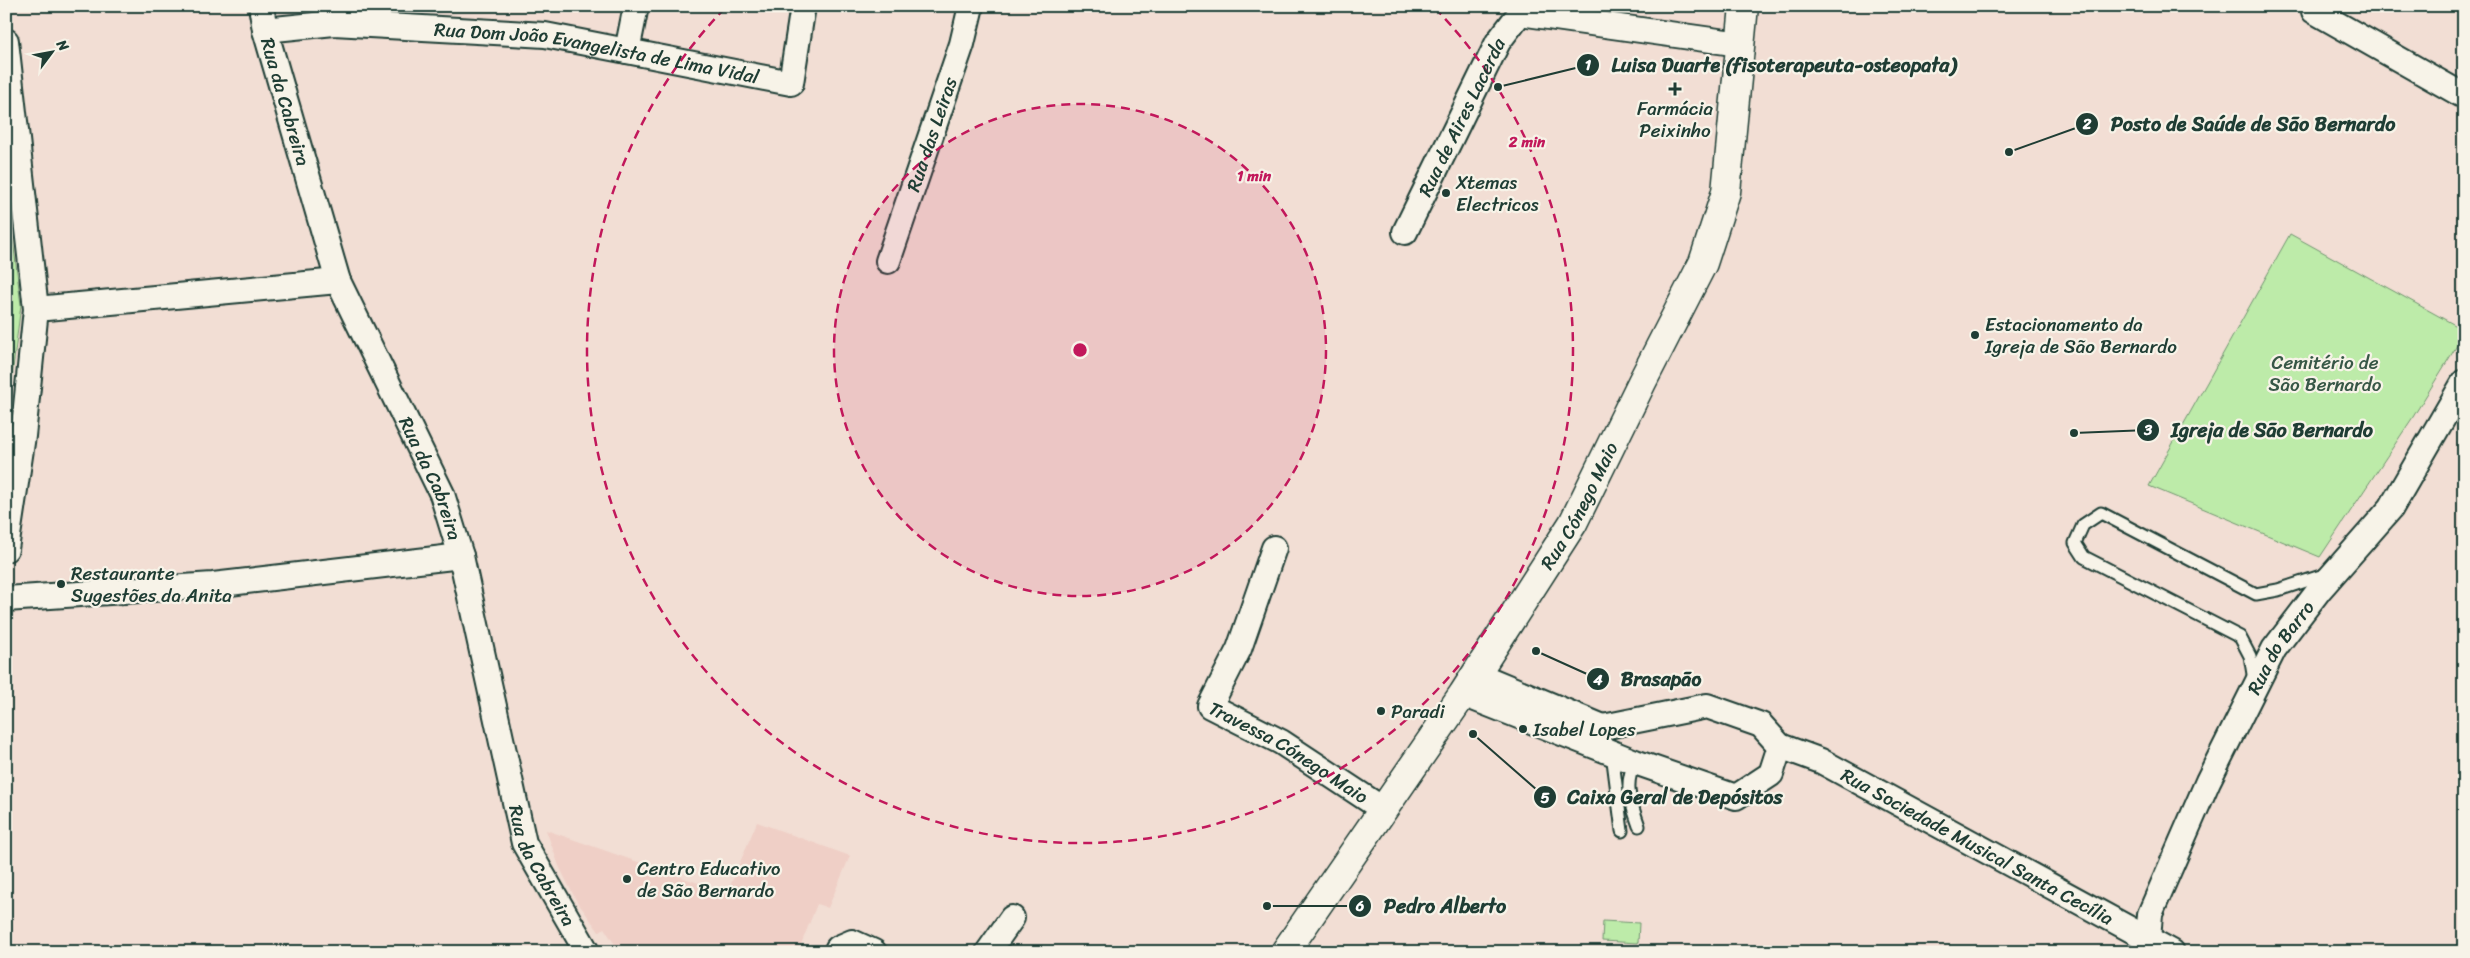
<svg xmlns="http://www.w3.org/2000/svg" width="2470" height="958" font-family="Sriracha,sans-serif">
  <style>
    .built { fill: #efcfc6 }
    .green { fill: #bdeba9; stroke: #6e946e }
    .lines { fill: none; stroke-linecap: round; stroke-linejoin: round }
    .service-casing { stroke: #1f3d34; stroke-width: 15 }
    .minor-casing { stroke: #1f3d34; stroke-width: 28 }
    .secondary-casing { stroke: #1f3d34; stroke-width: 31 }
    .service { stroke: #f7f3e8; stroke-width: 11 }
    .minor { stroke: #f7f3e8; stroke-width: 24 }
    .secondary { stroke: #f7f3e8; stroke-width: 28 }
    .ring { fill: none; stroke: #c2185b; stroke-width: 2.5; stroke-dasharray: 9 6 }
    .poi-dot { fill: #1f3d34; stroke: #f7f3e8; stroke-width: 2 }
    .labels { text-anchor: middle; dominant-baseline: central; stroke-width: 4.5; stroke-linejoin: round; paint-order: stroke }
    .street-label { font-size: 19px; fill: #1f3d34; stroke: #f7f3e8 }
    .poi-label { font-size: 19px; fill: #1f3d34; stroke: #f7f3e8; text-anchor: start }
    .park-label { font-size: 19px; fill: #375746; stroke: #f7f3e8 }
    .centre { fill: #c2185b; stroke: #f7f3e8; stroke-width: 2.5 }
    .ring-label { font-size: 15px; text-anchor: middle; font-weight: bold; fill: #c2185b; stroke: #f7f3e8; stroke-width: 4.5; stroke-linejoin: round; paint-order: stroke }
    .leader { fill: none; stroke: #1f3d34; stroke-width: 2 }
    .callout-dot { fill: #1f3d34; stroke: #f7f3e8; stroke-width: 2 }
    .mark-label { font-size: 15px; text-anchor: middle; font-weight: bold; fill: #fff }
    .callout-label { font-size: 20px; text-anchor: middle; font-weight: bold; fill: #1f3d34; stroke: #f7f3e8; stroke-width: 4.5; stroke-linejoin: round; paint-order: stroke }
  </style>
  <rect width="100%" height="100%" fill="#f2ded4"/>
  <filter id="ink" filterUnits="userSpaceOnUse"><feTurbulence type="fractalNoise" baseFrequency=".02" numOctaves="2"/><feDisplacementMap in="SourceGraphic" scale="10" xChannelSelector="R" yChannelSelector="G"/><feConvolveMatrix kernelMatrix="1 2 1 2 8 2 1 2 1" color-interpolation-filters="sRGB"/></filter>
  <g filter="url(#ink)">
    <path class="built" d="M757,822L850,856L828,908L817,904L798,952H620L604,928L599,932L576,900L559,866L546,830L727,893Z"/>
    <g class="green">
      <path d="M6,183L21,305L6,423Z"/>
      <path d="M2290,234L2464,330V334L2413,417L2320,557L2149,486Z"/>
      <path d="M1603,921L1639,923L1638,943L1602,941Z"/>
      <path d="M1602,947L1692,951L1603,952Z"/>
    </g>
    <g class="lines">
      <defs>
        <g id="service">
          <path d="M2254,680L2250,656L2240,637L2084,557L2075,543L2083,525L2101,513L2256,594L2278,590L2327,574"/>
          <path d="M1612,753L1622,831"/>
          <path d="M1635,762C1623,786 1631,802 1639,826"/>
        </g>
        <g id="minor">
          <path id="s1" d="M261,6L265,30L338,281L442,494L461,556L524,843L587,952"/>
          <path d="M2317,6L2314,11L2464,96"/>
          <path d="M1520,13L1740,44"/>
          <path id="s2" d="M265,30L334,23L545,35L791,83L803,6"/>
          <path d="M6,41L36,309L23,436L6,549"/>
          <path d="M627,51L636,6"/>
          <path id="s3" d="M1405,232L1498,42L1520,13L1522,6"/>
          <path id="s4" d="M888,261L962,44L971,6"/>
          <path d="M36,309L338,281"/>
          <path id="s5" d="M1274,548L1239,649L1210,706L1281,742L1384,810"/>
          <path d="M6,599L213,585L461,556"/>
          <path id="s6" d="M1476,674L1603,727L1707,706L1761,725L1780,746L1821,761L2172,952"/>
          <path d="M1463,694L1635,762L1736,797L1771,774L1780,746"/>
          <path d="M836,952L838,948L852,942L874,952"/>
          <path d="M988,952L1012,918"/>
          <path id="s7" d="M2152,952L2148,940L2150,914L2208,781L2274,649L2320,589L2391,508L2464,382"/>
        </g>
        <g id="secondary">
          <path id="s8" d="M1285,952L1463,694L1573,523L1642,382L1703,263L1726,192L1744,6"/>
        </g>
      </defs>
      <use href="#service" class="service-casing"/>
      <use href="#minor" class="minor-casing"/>
      <use href="#secondary" class="secondary-casing"/>
      <use href="#service" class="service"/>
      <use href="#minor" class="minor"/>
      <use href="#secondary" class="secondary"/>
    </g>
  </g>
  <circle cx="1080" cy="350" r="246" fill="#c2185b" fill-opacity=".12"/>
  <g class="ring">
    <circle cx="1080" cy="350" r="246"/>
    <path d="M1435 8A493 493 0 1 1 725 8"/>
  </g>
  <g class="poi-dot">
    <path d="M1672.5 81.5h5v5h5v5h-5v5h-5v-5h-5v-5h5z"/>
    <circle cx="1446" cy="193" r="5"/>
    <circle cx="1975" cy="335" r="5"/>
    <circle cx="61" cy="584" r="5"/>
    <circle cx="1381" cy="711" r="5"/>
    <circle cx="1523" cy="729" r="5"/>
    <circle cx="627" cy="879" r="5"/>
  </g>
  <g class="labels">
    <g class="street-label">
      <text stroke="none"><textPath href="#s2" startOffset="334">Rua Dom João Evangelista de Lima Vidal</textPath></text>
      <text stroke="none"><textPath href="#s1" startOffset="99">Rua da Cabreira</textPath></text>
      <text stroke="none"><textPath href="#s3" startOffset="128">Rua de Aires Lacerda</textPath></text>
      <text stroke="none"><textPath href="#s4" startOffset="134">Rua das Leiras</textPath></text>
      <text stroke="none"><textPath href="#s1" startOffset="504">Rua da Cabreira</textPath></text>
      <text stroke="none"><textPath href="#s8" startOffset="535">Rua Cónego Maio</textPath></text>
      <text stroke="none"><textPath href="#s7" startOffset="336">Rua do Barro</textPath></text>
      <text stroke="none"><textPath href="#s5" startOffset="262">Travessa Cónego Maio</textPath></text>
      <text stroke="none"><textPath href="#s6" startOffset="551">Rua Sociedade Musical Santa Cecília</textPath></text>
      <text stroke="none"><textPath href="#s1" startOffset="909">Rua da Cabreira</textPath></text>
    </g>
    <g class="poi-label">
      <text x="1675" y="108" text-anchor="middle">Farmácia<tspan x="1675" dy="22">Peixinho</tspan></text>
      <text x="1456" y="182">Xtemas<tspan x="1456" dy="22">Electricos</tspan></text>
      <text x="1985" y="324">Estacionamento da<tspan x="1985" dy="22">Igreja de São Bernardo</tspan></text>
      <text x="71" y="573">Restaurante<tspan x="71" dy="22">Sugestões da Anita</tspan></text>
      <text x="1391" y="711">Paradi</text>
      <text x="1533" y="729">Isabel Lopes</text>
      <text x="637" y="868">Centro Educativo<tspan x="637" dy="22">de São Bernardo</tspan></text>
    </g>
    <g class="park-label">
      <text x="2325" y="362">Cemitério de<tspan x="2325" dy="22">São Bernardo</tspan></text>
    </g>
  </g>
  <circle cx="1080" cy="350" r="8" class="centre"/>
  <g class="ring-label">
    <text x="1527" y="147">2 min</text>
    <text x="1254" y="181">1 min</text>
  </g>
  <path class="leader" d="M1498 87L1588 65M2009 152L2087 124M2074 433L2148 430M1536 651L1598 679M1473 734L1545 797M1267 906L1360 906"/>
  <g class="callout-dot">
    <circle cx="1498" cy="87" r="5"/>
    <circle cx="2009" cy="152" r="5"/>
    <circle cx="2074" cy="433" r="5"/>
    <circle cx="1536" cy="651" r="5"/>
    <circle cx="1473" cy="734" r="5"/>
    <circle cx="1267" cy="906" r="5"/>
    <circle cx="1588" cy="65" r="12"/>
    <circle cx="2087" cy="124" r="12"/>
    <circle cx="2148" cy="430" r="12"/>
    <circle cx="1598" cy="679" r="12"/>
    <circle cx="1545" cy="797" r="12"/>
    <circle cx="1360" cy="906" r="12"/>
  </g>
  <g class="mark-label">
    <text x="1588" y="70">1</text>
    <text x="2087" y="129">2</text>
    <text x="2148" y="435">3</text>
    <text x="1598" y="685">4</text>
    <text x="1545" y="803">5</text>
    <text x="1360" y="911">6</text>
  </g>
  <g class="callout-label">
    <text x="1784" y="72">Luisa Duarte (fisoterapeuta-osteopata)</text>
    <text x="2253" y="131">Posto de Saúde de São Bernardo</text>
    <text x="2272" y="437">Igreja de São Bernardo</text>
    <text x="1661" y="686">Brasapão</text>
    <text x="1675" y="804">Caixa Geral de Depósitos</text>
    <text x="1445" y="913">Pedro Alberto</text>
  </g>
  <rect width="2470" height="958" fill="none" stroke="#f7f3e8" stroke-width="25"/>
  <rect x="12" y="12" width="2445" height="933" fill="none" stroke="#1f3d34" stroke-width="2" filter="url(#ink)"/>
  <g transform="translate(52 52) rotate(58)" stroke="#f7f3e8" stroke-width="4" paint-order="stroke">
  <path d="M0-4L9 19L0 12L-9 19Z" fill="#1f3d34"/>
  <text y="-8" font-size="14" font-weight="bold" text-anchor="middle" fill="#1f3d34">N</text>
  </g>
</svg>
